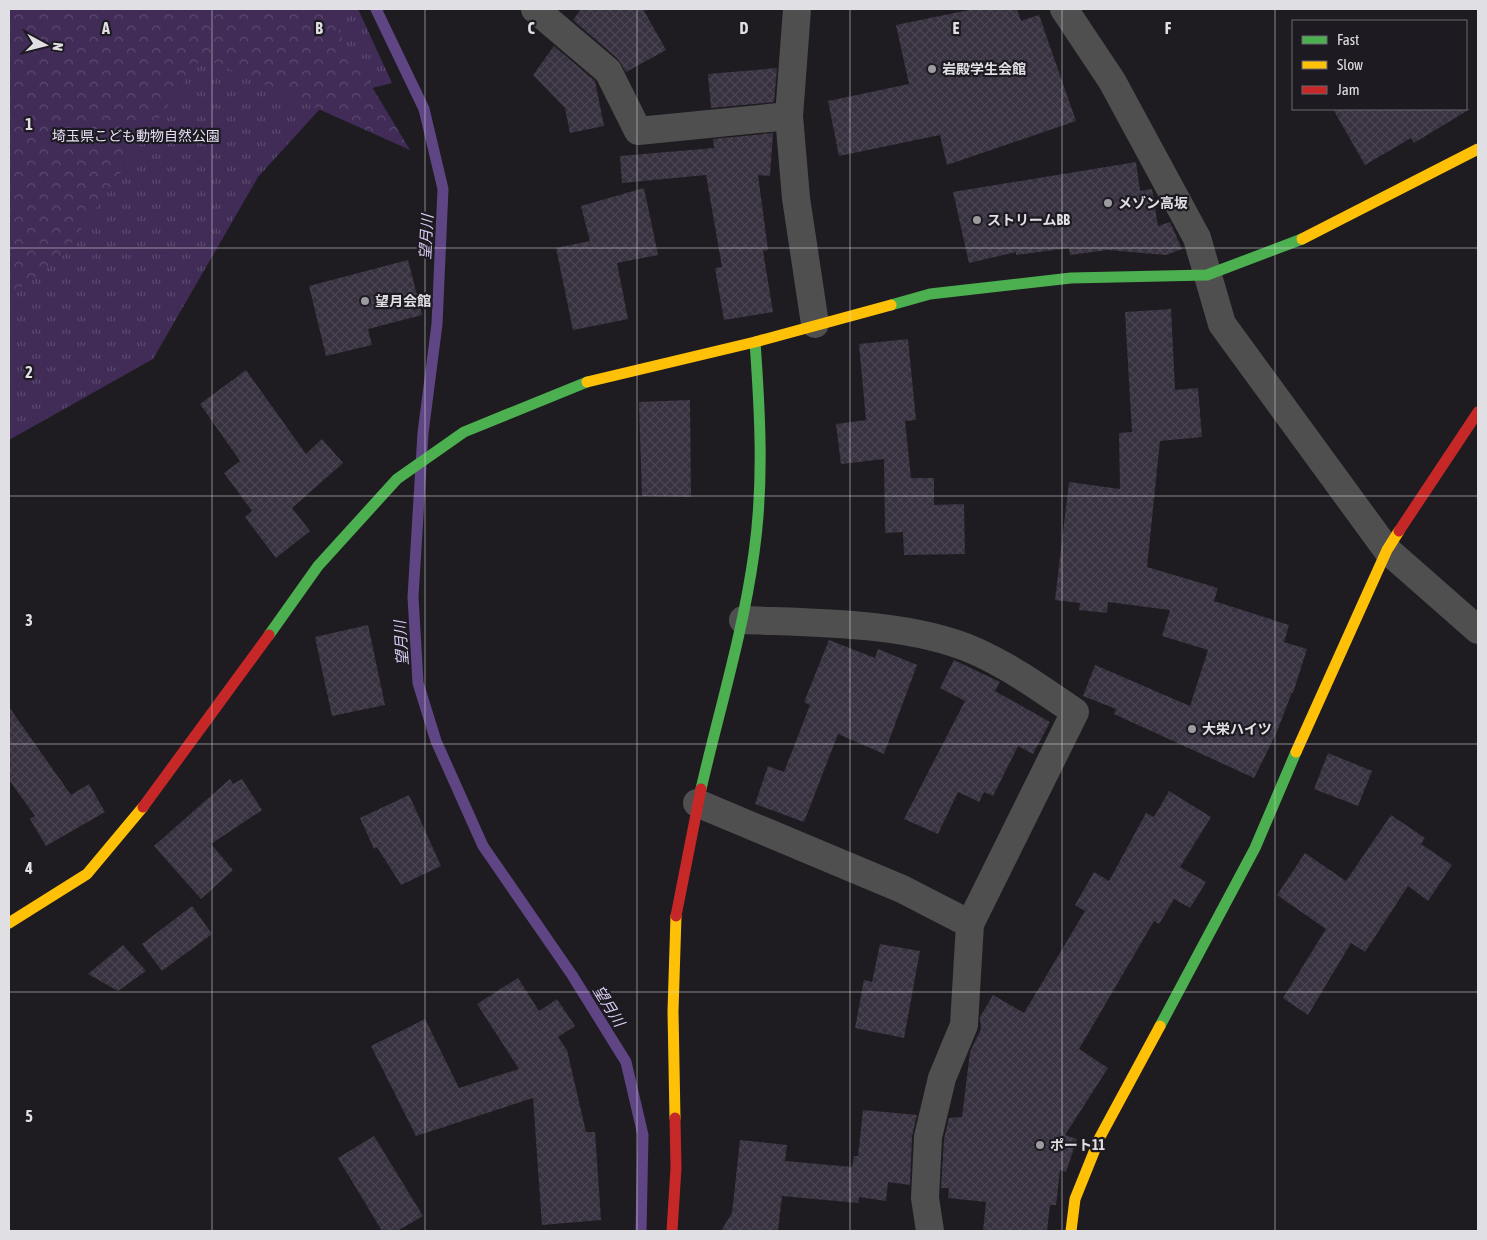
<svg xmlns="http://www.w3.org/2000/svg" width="1487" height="1240" font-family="'Asap Condensed','Noto Sans JP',sans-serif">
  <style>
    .grass { fill: url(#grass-tufts) }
    .forest { fill: url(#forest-crowns) }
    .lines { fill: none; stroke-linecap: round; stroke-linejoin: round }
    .stream { stroke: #604584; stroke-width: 11 }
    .building { fill: url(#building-cross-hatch) }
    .street { stroke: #4f4f50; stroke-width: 28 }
    .fast { stroke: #4caf50; stroke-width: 11 }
    .slow { stroke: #ffc107; stroke-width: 11 }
    .jam { stroke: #c62828; stroke-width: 11 }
    .grid { fill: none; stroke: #e0dfe3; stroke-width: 1; stroke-opacity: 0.55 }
    .poi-dot { fill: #9c9b9f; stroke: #1d1b21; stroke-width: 2 }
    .labels { text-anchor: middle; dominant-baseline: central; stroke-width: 4.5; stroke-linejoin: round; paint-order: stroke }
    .poi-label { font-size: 14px; font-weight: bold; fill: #e0dfe3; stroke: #1d1b21; text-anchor: start }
    .park-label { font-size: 14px; fill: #e7e0f4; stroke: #1d1b21 }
    .water-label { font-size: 15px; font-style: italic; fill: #dccdf5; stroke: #1d1b21 }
    .grid-label { font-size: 16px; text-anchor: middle; font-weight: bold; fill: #e0dfe3; stroke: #1d1b21; stroke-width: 4.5; stroke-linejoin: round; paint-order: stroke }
  </style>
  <defs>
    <pattern id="grass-tufts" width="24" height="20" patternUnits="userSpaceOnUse" patternTransform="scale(1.25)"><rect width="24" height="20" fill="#402c57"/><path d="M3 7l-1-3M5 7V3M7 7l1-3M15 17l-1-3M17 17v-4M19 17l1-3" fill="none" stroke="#5b4a6f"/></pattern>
    <pattern id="forest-crowns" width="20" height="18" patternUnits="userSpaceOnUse" patternTransform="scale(1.25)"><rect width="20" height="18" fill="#402c57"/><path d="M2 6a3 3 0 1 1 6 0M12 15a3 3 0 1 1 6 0" fill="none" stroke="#5b4a6f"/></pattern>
    <pattern id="building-cross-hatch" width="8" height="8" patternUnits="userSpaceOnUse" patternTransform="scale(1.25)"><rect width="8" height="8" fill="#383140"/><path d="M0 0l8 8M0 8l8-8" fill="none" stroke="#4b4552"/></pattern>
  </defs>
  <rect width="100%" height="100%" fill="#1e1c20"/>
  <path class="grass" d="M9,9H358L392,83L329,99L258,177L153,359L9,440Z"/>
  <path class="forest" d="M9,9H325L410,150L202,57L61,258L9,296Z"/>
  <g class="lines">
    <path class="stream" d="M376,9L424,109L443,189L437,324L423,433L413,597L418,683L436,741L483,846L572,975L626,1062L643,1135L641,1231"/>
  </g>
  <g class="building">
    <path d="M581,9H643L666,50L626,72L618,59L573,20Z"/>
    <path d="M974,9H1017L1021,21L1039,15L1076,121L947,165L940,135L839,156L828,101L909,84L896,25Z"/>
    <path d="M554,46L595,81L604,126L570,133L565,108L533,75Z"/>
    <path d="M777,68L774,102L711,108L708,74Z"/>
    <path d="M1333,109H1470L1414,143L1411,138L1365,165Z"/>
    <path d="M773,133L770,176L758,175L768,250L763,251L773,312L724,320L715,268L722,267L706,175L622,183L620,156L714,148L713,139Z"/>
    <path d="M1136,162L1140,191L1152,189L1158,226L1170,222L1182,249L1166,255L1108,250L1070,255L1069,248L1016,255V252L969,263L953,192Z"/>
    <path d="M644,188L658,255L617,263L628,319L573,330L556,248L590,241L581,206Z"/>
    <path d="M408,260L422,315L368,329L372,345L326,356L309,286Z"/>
    <path d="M1171,309L1175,390L1198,388L1202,437L1160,441L1147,567L1218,588L1214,601L1289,625L1284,642L1307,649L1293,693L1292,692L1276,734L1254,778L1114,714L1116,709L1083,696L1095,665L1190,706L1208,650L1162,636L1170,610L1108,602L1107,613L1079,610L1080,603L1055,600L1069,482L1120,489L1119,433L1132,432L1125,312Z"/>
    <path d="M908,339L916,420L905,421L911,478H934V505L964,504L965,554L904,555L903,532L885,533L884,459L841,464L836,424L866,420L859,344Z"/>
    <path d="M246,370L306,454L322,439L343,463L292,508L310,531L276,558L245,517L252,511L224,473L240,461L200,404Z"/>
    <path d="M690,400L691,497L642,496L639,402Z"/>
    <path d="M368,625L385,705L332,716L315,637Z"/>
    <path d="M829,640L875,658L878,649L917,665L884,754L838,734L804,822L755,804L768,766L784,772L810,705L804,702Z"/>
    <path d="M954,660L1000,682L995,691L1050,722L1033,754L1018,746L993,796L984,792L979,802L958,792L938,834L904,819L965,701L940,688Z"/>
    <path d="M9,707L71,795L89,784L105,812L46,846L30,819L35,816L9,780Z"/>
    <path d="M1328,753L1372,771L1358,806L1314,789Z"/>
    <path d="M230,779L233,784L242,779L262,810L211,844L233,870L201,899L154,846Z"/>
    <path d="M1169,791L1211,817L1180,867L1206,882L1190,908L1174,899L1159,924L1154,921L1079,1049L1108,1068L1065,1135L1077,1139L1066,1172L1060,1170L1056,1205H1050L1047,1231H983L986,1202L948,1198L949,1188H941L944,1139L949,1118L962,1117L970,1052L981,1029L980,1017L993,995L1024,1013L1085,911L1075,905L1094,872L1109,881L1146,813L1154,817Z"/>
    <path d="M409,795L441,866L401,885L377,847L374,849L360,818Z"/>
    <path d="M1391,815L1425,838L1421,844L1452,865L1428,901L1408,886L1365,952L1351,943L1308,1015L1283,998L1326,929L1277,895L1305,853L1346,881Z"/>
    <path d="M192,906L212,934L162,971L142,944Z"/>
    <path d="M880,944L920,951L904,1038L855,1028L864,980L872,982Z"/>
    <path d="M123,945L146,971L118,991L88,974Z"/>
    <path d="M518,978L539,1011L557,999L575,1026L558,1037L567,1050L586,1132H595L601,1220L542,1225L533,1098L416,1136L371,1046L425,1019L459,1088L519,1069L477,1004Z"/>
    <path d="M863,1110L917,1115L912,1136L910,1185L888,1182L886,1201L859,1197L858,1203L782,1196L778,1231H721L732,1213L740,1140L787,1145L785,1161L852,1167L854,1156H858Z"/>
    <path d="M374,1136L423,1216L397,1231H382L338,1158Z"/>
  </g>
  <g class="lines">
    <g class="street">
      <path d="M535,9L608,71L638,131L789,116"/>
      <path d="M797,9L789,116L796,198L815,324"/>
      <path d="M1064,9L1112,81L1197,238L1222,324L1387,550L1478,630"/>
      <path d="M743,620C814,623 909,622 975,651C1011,667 1043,690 1075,712L970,924L964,1025L942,1078L928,1137L925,1198L930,1231"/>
      <path d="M697,803L902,889L970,924"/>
    </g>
    <g class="fast">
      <path d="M891,305L930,294L1071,278L1207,275L1302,239"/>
      <path d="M269,635L318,566L397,479L464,432L587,382"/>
      <path d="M701,789C719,711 743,633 754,553C764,483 760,412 755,342"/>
      <path d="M1160,1026L1255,848L1296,752"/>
    </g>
    <g class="slow">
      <path d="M1302,239L1478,149"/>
      <path d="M587,382L755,342L891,305"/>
      <path d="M1296,752L1387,550L1399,531"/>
      <path d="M9,923L87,874L143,807"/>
      <path d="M675,1118L673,1011L676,916"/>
      <path d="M1071,1231L1075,1199L1100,1137L1160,1026"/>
    </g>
    <g class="jam">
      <path d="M1399,531L1478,412"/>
      <path d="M143,807L269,635"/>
      <path d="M676,916L701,789"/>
      <path d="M672,1231L676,1168L675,1118"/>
    </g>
  </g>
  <path class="grid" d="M212,9V1231M425,9V1231M637,9V1231M850,9V1231M1062,9V1231M1275,9V1231M9,248H1478M9,496H1478M9,744H1478M9,992H1478"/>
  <g class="poi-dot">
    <circle cx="932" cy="69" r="5"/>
    <circle cx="1108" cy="203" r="5"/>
    <circle cx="977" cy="220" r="5"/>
    <circle cx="365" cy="301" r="5"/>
    <circle cx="1192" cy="729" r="5"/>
    <circle cx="1040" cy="1145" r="5"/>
  </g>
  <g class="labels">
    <g class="poi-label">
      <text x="942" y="69">岩殿学生会館</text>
      <text x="1118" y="203">メゾン高坂</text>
      <text x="987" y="220">ストリームBB</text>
      <text x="375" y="301">望月会館</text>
      <text x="1202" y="729">大栄ハイツ</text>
      <text x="1050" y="1145">ポート11</text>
    </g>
    <g class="park-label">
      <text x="136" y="136">埼玉県こども動物自然公園</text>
    </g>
    <g class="water-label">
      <text transform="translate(426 237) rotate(-87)">望月川</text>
      <text transform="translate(401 643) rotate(-94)">望月川</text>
      <text transform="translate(609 1006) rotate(58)">望月川</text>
    </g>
  </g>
  <g class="grid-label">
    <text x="106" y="34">A</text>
    <text x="319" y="34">B</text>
    <text x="531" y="34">C</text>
    <text x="744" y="34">D</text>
    <text x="956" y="34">E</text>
    <text x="1168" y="34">F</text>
    <text x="29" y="130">1</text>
    <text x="29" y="378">2</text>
    <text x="29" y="626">3</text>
    <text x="29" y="874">4</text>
    <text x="29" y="1122">5</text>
  </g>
  <rect width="1487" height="1240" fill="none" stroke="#e0dfe3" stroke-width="20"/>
  <rect x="1292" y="20" width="175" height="90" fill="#1d1b21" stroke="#6b696f"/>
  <rect x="1302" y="36" width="25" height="8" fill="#4caf50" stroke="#6b696f"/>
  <text x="1337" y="45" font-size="15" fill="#e0dfe3">Fast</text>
  <rect x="1302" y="61" width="25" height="8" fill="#ffc107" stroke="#6b696f"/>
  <text x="1337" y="70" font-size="15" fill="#e0dfe3">Slow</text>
  <rect x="1302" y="86" width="25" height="8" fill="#c62828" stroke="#6b696f"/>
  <text x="1337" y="95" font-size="15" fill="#e0dfe3">Jam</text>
  <g transform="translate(45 45) rotate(97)" stroke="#1d1b21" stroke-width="4" paint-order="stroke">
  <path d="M0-4L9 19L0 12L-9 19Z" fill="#e0dfe3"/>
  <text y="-8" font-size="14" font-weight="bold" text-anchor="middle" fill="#e0dfe3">N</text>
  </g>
</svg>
